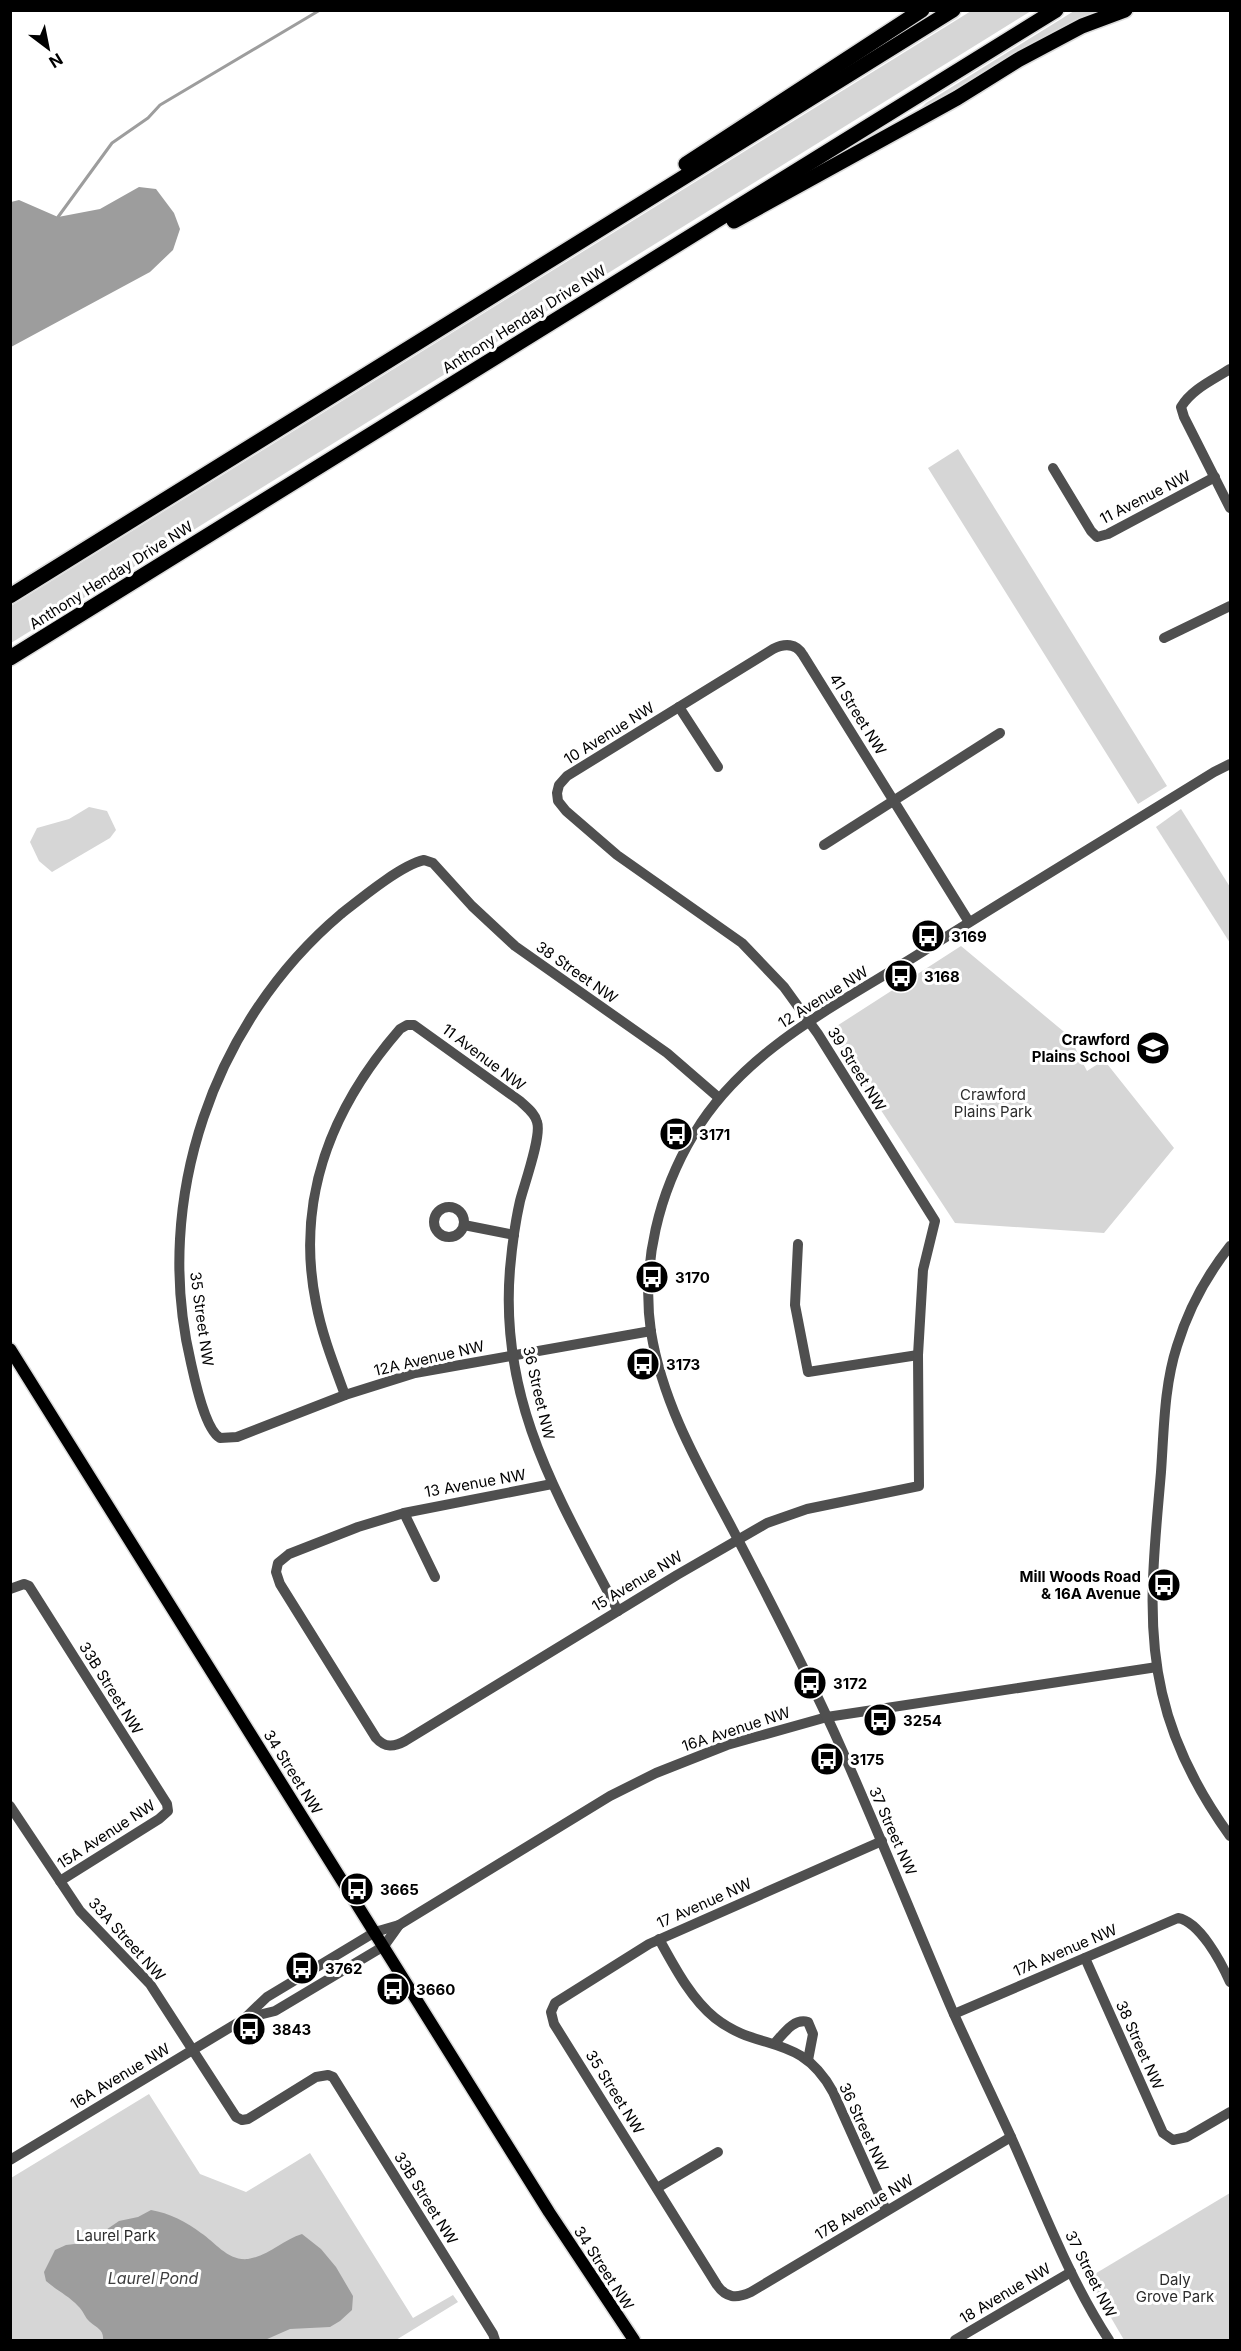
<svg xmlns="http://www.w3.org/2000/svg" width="1241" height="2351" font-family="Inter,sans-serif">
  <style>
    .green { fill: #d6d6d6 }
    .water { fill: #9d9d9d }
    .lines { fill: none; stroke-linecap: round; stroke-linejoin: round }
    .stream { stroke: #9d9d9d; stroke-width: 3 }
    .major-casing { stroke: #dbdbdb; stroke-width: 15 }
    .highway-casing { stroke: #dbdbdb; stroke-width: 18 }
    .minor { stroke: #4f4f4f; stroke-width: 10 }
    .major { stroke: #000; stroke-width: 12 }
    .highway { stroke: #000; stroke-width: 15 }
    .labels { text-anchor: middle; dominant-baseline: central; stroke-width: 6; stroke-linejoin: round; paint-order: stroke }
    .street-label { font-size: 15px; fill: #000; stroke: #fff }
    .poi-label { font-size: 15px; font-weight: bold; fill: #000; stroke: #fff; text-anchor: start }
    .park-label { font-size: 15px; fill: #2d2d2d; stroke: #fff }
    .water-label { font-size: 16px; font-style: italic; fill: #3e3e3e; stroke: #fff }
  </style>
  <rect width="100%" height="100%" fill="#fff"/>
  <g class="green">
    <path d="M971,11H1031L11,643V606Z"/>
    <path d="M1074,11H1107L995,66L920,109L926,103Z"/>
    <path d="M958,449L1167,786L1138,804L928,468Z"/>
    <path d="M89,807L107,811L116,830L110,838L52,872L39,861L30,842L37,828L69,819Z"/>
    <path d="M1181,809L1230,887V943L1156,827Z"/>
    <path d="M961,946L1069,1036L1087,1071L1104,1060L1174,1148L1104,1233L955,1223L829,1031Z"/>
    <path d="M149,2094L200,2174L246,2192L310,2153L413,2318L453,2295L458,2302L396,2340H11V2178Z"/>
    <path d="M1230,2193V2340H1124L1088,2278Z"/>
  </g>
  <g class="water">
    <path d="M139,187L156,189L174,213L180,229L173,250L150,272L11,347V202L19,200L58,217L100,209Z"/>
    <path d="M151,2210C169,2213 187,2222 201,2233C216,2243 228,2261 248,2259C268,2256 283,2240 302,2234L321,2249L336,2267L353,2296L352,2310L340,2321L330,2327L290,2329L265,2340H103C104,2330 97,2328 90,2322C85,2318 83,2310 78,2306C69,2296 56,2290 46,2281L44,2272L55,2250L66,2245L83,2243L97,2236L119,2221L138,2217Z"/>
  </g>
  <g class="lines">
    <path class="stream" d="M58,217L112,143L148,118L160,105L320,10"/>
    <defs>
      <path id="major" d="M10,1349L549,2212L634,2340"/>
      <g id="highway">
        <path d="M686,164L922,10"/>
        <path d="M734,221L957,98L1018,60L1082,26L1125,10"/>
        <path d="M10,596L953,10"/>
        <path d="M10,658L1056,10"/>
      </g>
    </defs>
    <use href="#major" class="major-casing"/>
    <use href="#highway" class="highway-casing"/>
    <g class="minor">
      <path d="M1230,369C1213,380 1192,389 1181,407L1184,417L1230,508"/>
      <path d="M1053,468L1091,531L1097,537L1108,534L1215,477"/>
      <path d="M1164,638L1230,606"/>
      <path d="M679,707L718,767"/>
      <path d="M824,845L1000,733"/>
      <circle cx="449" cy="1222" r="15"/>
      <path d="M464,1225L514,1235"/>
      <path d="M798,1244L795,1305L808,1372L918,1355"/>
      <path d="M1230,1246C1207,1275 1188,1310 1177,1346C1164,1386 1164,1430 1161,1472C1155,1545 1145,1620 1162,1693C1174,1746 1199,1793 1230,1836"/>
      <path d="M651,1331L415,1373L345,1395L237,1437L220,1438C205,1429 195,1381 191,1363C152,1200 213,1022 341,914C360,899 401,865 424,860L433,863L472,906L515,946L667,1053L719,1098"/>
      <path d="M345,1395C334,1365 322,1335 316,1303C295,1199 332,1107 400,1029L407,1025H414L520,1101C526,1107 535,1113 537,1122C542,1136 524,1185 520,1201C515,1223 512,1246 510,1269C499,1403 559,1498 618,1611"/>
      <path d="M552,1484L404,1513L358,1527L289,1554L278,1563L276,1572L280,1584L376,1738C385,1748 394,1747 405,1741L677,1575L767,1523L807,1509L919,1486L918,1355L923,1270L935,1221L818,1034L784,987L742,943L617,855L566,811L558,801L557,793L559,785L567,776L773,649C785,643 796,643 803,655L969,922"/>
      <path d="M404,1513L435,1577"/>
      <path d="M10,1589L24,1584L29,1586L167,1804L168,1811L159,1819L60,1881"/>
      <path d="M10,1806L80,1911L150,1984L236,2117L242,2120L248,2119L316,2077L328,2075L333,2077L493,2334L495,2340"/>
      <path d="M882,1841L649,1944L555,2003L551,2012L554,2024L717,2285C726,2298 736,2299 751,2292L1011,2137"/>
      <path d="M659,1939C674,1966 691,1999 715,2018C759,2053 800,2032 833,2092L886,2210"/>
      <path d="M1085,1958L1163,2133L1173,2140L1187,2137L1230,2112"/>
      <path d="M954,2014L1178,1918C1200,1922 1221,1962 1230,1982"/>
      <path d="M246,2018L275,2011L384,1946L399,1925"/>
      <path d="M775,2043C784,2033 794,2018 808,2022L813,2034L808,2060"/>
      <path d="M10,2160L244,2019L267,1997L375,1932L399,1925L610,1796L656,1773L727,1745L827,1717L1157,1667"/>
      <path d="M657,2188L718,2152"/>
      <path d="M955,2340L1071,2272"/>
      <path d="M1109,2340C1068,2277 1042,2206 1011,2137C992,2096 972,2054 953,2012C913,1919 876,1825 834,1732C803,1664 768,1597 733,1530C699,1466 663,1405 651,1332C641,1264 659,1192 694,1134C745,1048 840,1004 922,952C1019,891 1117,832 1214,772L1230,764"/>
    </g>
    <use href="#major" class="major"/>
    <use href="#highway" class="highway"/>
  </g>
  <defs>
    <symbol id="bus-disc" viewBox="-11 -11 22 22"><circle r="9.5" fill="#000" stroke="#fff"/><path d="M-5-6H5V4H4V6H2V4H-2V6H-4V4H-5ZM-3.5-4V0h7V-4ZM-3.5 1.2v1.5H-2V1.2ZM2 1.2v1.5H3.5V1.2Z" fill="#fff"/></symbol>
    <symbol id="school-disc" viewBox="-11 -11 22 22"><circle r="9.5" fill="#000" stroke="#fff"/><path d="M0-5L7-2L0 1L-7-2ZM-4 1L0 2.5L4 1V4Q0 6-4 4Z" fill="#fff"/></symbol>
  </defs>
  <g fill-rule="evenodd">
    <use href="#bus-disc" x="909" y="917" width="38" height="38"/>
    <use href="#bus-disc" x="882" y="957" width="38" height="38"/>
    <use href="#school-disc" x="1134" y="1029" width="38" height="38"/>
    <use href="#bus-disc" x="657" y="1115" width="38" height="38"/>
    <use href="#bus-disc" x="633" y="1258" width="38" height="38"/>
    <use href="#bus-disc" x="624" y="1345" width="38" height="38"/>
    <use href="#bus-disc" x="1145" y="1566" width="38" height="38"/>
    <use href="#bus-disc" x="791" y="1664" width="38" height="38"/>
    <use href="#bus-disc" x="861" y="1701" width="38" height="38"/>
    <use href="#bus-disc" x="808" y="1740" width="38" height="38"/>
    <use href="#bus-disc" x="338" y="1870" width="38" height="38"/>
    <use href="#bus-disc" x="283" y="1949" width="38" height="38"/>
    <use href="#bus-disc" x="374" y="1970" width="38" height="38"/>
    <use href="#bus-disc" x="230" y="2010" width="38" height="38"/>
  </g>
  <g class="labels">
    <g class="street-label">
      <text transform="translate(524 319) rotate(-32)">Anthony Henday Drive NW</text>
      <text transform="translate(1145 497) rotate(-27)">11 Avenue NW</text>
      <text transform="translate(111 575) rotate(-32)">Anthony Henday Drive NW</text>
      <text transform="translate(858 714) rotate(58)">41 Street NW</text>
      <text transform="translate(609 733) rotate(-32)">10 Avenue NW</text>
      <text transform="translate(577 972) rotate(35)">38 Street NW</text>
      <text transform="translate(823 997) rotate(-32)">12 Avenue NW</text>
      <text transform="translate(484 1057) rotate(37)">11 Avenue NW</text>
      <text transform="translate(857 1069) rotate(58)">39 Street NW</text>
      <text transform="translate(202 1319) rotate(82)">35 Street NW</text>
      <text transform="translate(429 1358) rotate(-13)">12A Avenue NW</text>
      <text transform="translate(539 1393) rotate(77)">36 Street NW</text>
      <text transform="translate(475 1483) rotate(-10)">13 Avenue NW</text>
      <text transform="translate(637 1581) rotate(-31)">15 Avenue NW</text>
      <text transform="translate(111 1688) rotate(58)">33B Street NW</text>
      <text transform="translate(736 1729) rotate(-18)">16A Avenue NW</text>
      <text transform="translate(293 1772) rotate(58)">34 Street NW</text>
      <text transform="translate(893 1831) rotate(66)">37 Street NW</text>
      <text transform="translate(106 1834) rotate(-33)">15A Avenue NW</text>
      <text transform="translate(704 1903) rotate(-24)">17 Avenue NW</text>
      <text transform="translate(127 1939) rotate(48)">33A Street NW</text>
      <text transform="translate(1065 1950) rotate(-23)">17A Avenue NW</text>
      <text transform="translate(1140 2045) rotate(66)">38 Street NW</text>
      <text transform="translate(120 2076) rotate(-31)">16A Avenue NW</text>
      <text transform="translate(615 2092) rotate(58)">35 Street NW</text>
      <text transform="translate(864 2127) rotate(65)">36 Street NW</text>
      <text transform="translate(426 2198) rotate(58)">33B Street NW</text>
      <text transform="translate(864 2207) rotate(-31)">17B Avenue NW</text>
      <text transform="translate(604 2268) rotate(57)">34 Street NW</text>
      <text transform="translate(1091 2274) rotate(63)">37 Street NW</text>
      <text transform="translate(1005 2293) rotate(-31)">18 Avenue NW</text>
    </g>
    <g class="poi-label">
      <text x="951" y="936">3169</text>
      <text x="924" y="976">3168</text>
      <text x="1130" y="1039" text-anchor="end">Crawford<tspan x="1130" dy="17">Plains School</tspan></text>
      <text x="699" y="1134">3171</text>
      <text x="675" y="1277">3170</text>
      <text x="666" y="1364">3173</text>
      <text x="1141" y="1576" text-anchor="end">Mill Woods Road<tspan x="1141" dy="17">&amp; 16A Avenue</tspan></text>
      <text x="833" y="1683">3172</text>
      <text x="903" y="1720">3254</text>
      <text x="850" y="1759">3175</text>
      <text x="380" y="1889">3665</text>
      <text x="325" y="1968">3762</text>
      <text x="416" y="1989">3660</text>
      <text x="272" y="2029">3843</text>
    </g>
    <g class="park-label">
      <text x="993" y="1094">Crawford<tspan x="993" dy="17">Plains Park</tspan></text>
      <text x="116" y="2235">Laurel Park</text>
      <text x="1175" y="2279">Daly<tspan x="1175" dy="17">Grove Park</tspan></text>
    </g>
    <g class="water-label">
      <text x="153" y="2278">Laurel Pond</text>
    </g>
  </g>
  <rect width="1241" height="2351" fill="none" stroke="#000000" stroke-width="24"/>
  <g transform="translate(48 48) rotate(148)" stroke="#ffffff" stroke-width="4.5" paint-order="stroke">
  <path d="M0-4.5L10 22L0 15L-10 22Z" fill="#000000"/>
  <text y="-9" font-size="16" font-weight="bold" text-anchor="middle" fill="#000000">N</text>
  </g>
</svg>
